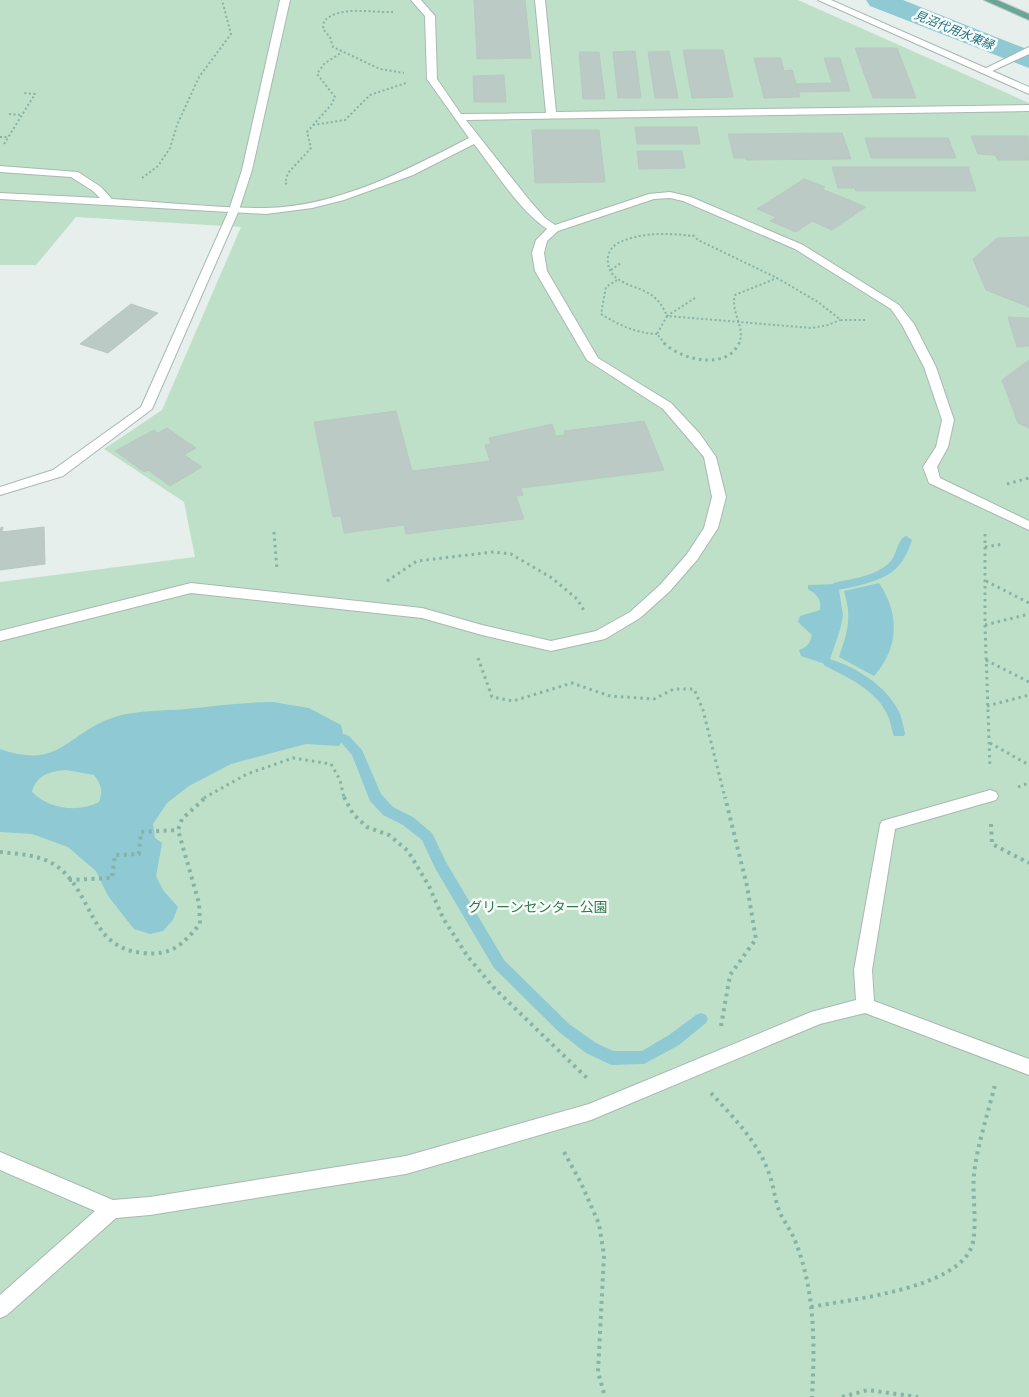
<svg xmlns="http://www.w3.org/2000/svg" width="1029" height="1397" font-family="Roboto,'Noto Sans JP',sans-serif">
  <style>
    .green { fill: #bfe0c8 }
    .water { fill: #8ec9d4; fill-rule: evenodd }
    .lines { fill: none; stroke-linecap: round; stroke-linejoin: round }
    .stream { fill: #8ec9d4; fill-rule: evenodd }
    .canal { fill: #8ec9d4; fill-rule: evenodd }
    .building { fill: #bbcac4; stroke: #b8c9c2 }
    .service-casing { stroke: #a8b8b2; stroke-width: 2 }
    .minor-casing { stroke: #a8b8b2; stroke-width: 2 }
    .primary-casing { stroke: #c2cac8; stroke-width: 2 }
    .path-far2 { stroke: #86b3a5; stroke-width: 2; stroke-dasharray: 2 2.5; stroke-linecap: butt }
    .path-far1 { stroke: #86b3a5; stroke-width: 3; stroke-dasharray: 2.5 4; stroke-linecap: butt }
    .path { stroke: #86b3a5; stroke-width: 4; stroke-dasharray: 3 4.5; stroke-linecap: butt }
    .service { fill: #fff; fill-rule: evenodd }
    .minor { fill: #fff; fill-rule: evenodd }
    .primary { fill: #6aa596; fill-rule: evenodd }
    .labels { text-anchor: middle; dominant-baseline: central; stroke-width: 5; stroke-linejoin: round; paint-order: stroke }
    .far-water-label { font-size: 12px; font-style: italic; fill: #1c6f80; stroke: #f7fbf9 }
    .park-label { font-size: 14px; fill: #2d7a4b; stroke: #f7fbf9 }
  </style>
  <rect width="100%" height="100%" fill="#e6efeb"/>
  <path class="green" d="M0,0H798L1029,103V1397H0V582L195,557L184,502L104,449L162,410L241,227L76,217L36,265H0Z"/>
  <g class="water">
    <path d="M879,583C900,614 899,648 874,676L839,657C848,631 852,618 844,591Z"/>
    <path d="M838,584L843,615L840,630L828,665L801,656L799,650C807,647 810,644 812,635L798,622L800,616L820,610C822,599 816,594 808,589V585Z"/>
    <path d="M273,702L309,708L341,725L344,739L339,746L306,744L231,764L189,786L167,803L153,824L155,838L162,843L156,876L163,890L178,907L173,920L163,931L150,934L134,929L108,896L96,871L68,847L32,834L0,832V749C63,771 66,731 118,716C140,710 163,711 186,709C215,706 243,702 273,702ZM66,770L94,775C101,784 103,790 99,802C77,813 49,809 32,792C36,775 51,771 66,770Z"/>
  </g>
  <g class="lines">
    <g class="stream">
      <path d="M906,536L912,540C902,571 888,578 857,586C850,587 841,591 834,589L832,586L834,583C853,578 875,577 890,562C897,555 897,539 906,536Z"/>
      <path d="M829,659C855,666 886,686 898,710C902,717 903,725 905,733L904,736H894C891,729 891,721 887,714C876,690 847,677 825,666L823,663L825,660Z"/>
      <path d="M344,734L349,736L362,750L381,794L393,807L413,817L432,833L446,862L504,960L569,1024L596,1043L613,1051H642L669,1035L696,1015L701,1013L706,1015L708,1019L706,1023L679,1045L644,1064L612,1065L607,1063L586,1053L559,1032L494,968L435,868L422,840L403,825L383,815L370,801L352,755L338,739L339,736Z"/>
    </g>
    <path class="canal" d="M866,0H903L1029,50V68L870,6Z"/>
  </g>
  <g class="building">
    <path d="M474,0H525L531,58L477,59Z"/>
    <path d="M855,48H897L916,98H873Z"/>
    <path d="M683,50H723L733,97L692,98Z"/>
    <path d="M635,51L641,98H618L613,52Z"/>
    <path d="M669,51L678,98H655L648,52Z"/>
    <path d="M579,52H599L605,99H583Z"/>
    <path d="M754,58H781L784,71L792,70L800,97L764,98Z"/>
    <path d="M824,58H840L850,91L798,92L796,84L832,83Z"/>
    <path d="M504,75L506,102H474L473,76Z"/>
    <path d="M635,127H697L700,144H637Z"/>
    <path d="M532,130H599L605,182L535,183Z"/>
    <path d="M842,133L851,159L746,160L745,158H734L728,134Z"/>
    <path d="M971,136H1028L1029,160H998L995,155L978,154Z"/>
    <path d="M865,138H948L956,158H871Z"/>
    <path d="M637,151H682L685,168L639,169Z"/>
    <path d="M832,167H968L976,191H856L855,188H838Z"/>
    <path d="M804,179L825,187L822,189L866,207L832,230L812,221L796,232L770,221L776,217L757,209Z"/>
    <path d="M1029,237V307L986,290L973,259L997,238Z"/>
    <path d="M131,304L158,313L108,353L80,344Z"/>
    <path d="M1008,317L1029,318V346L1017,347Z"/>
    <path d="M1029,360V428L1018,423L1002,380Z"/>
    <path d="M396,411L412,471L490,461L485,445L491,444L489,438L552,424L556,436L565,435L564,431L644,421L664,470L521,488L523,495L516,496L524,519L406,534L404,525L344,533L341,516L333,517L314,422Z"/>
    <path d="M167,428L196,448L184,455L202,467L170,486L148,470L144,472L115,451L154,430L158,433Z"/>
    <path d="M3,527L2,532L44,527L45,564L0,570V528Z"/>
  </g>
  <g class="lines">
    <defs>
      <g id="service">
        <path d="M411,0H421L435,16L437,79L461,114L546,113L535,0H545L556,112L1029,105V111L466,120L530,201L545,218L555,225L649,194L670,192L691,197L803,245L899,305L914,324L936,367L954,420L948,447L937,467L940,478L1029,521V530L929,483L923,467L936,447L942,420L924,367L902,325L891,309L795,249L683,201L670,198L654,199L558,231L547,241L544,253L547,271L598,358L671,403L700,434L716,457L726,497L718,528L697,560L670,591L640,618L605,639L551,651L482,635L422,618L191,593L0,641V631L191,583L422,608L482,625L551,641L596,631L630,612L660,585L687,554L704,528L712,497L704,457L663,409L587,360L535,271L532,253L536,240L547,229C519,210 495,171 474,144L413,175L344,200L312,208L266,214L0,199V193L100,198L93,191L71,177L0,172V166L78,172L101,187L112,199C163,202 214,208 265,208C337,207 407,170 469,138L427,79L425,16Z"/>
        <path d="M1029,47V54L988,73H982L980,71Z"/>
        <path d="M990,790L996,792L998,796L996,800L895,829L872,970L874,1001L1029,1059V1075L865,1013L820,1024L591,1120L406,1174L150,1215L116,1218L7,1315L0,1318V1295L95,1211L0,1170V1152L113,1200L150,1197L406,1156L589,1104L811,1012L856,1000L854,970L880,825L882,821Z"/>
      </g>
      <g id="minor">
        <path d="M280,0H290L252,170L239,210L152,409L63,476L0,495V487L53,470L141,407L229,210L242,170Z"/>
        <path d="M818,0H831L1029,87V94Z"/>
      </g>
      <path id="primary" d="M984,0H997L1029,14V20Z"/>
    </defs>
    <use href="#service" class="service-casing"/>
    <use href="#minor" class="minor-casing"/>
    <use href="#primary" class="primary-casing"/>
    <g class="path-far2">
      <path d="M393,12C371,13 341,5 324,21L323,29L330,37L333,47L380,69L404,73"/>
      <path d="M9,114L22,115"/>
      <path d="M313,125L345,120L370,95L406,83"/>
      <path d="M0,137H8"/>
      <path d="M4,144L35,94L23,93"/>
      <path d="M142,178L158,166L170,148L177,125L199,77L231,34L222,0"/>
      <path d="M287,184L285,183L288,173L311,148L307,132L331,105L335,97L317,74L324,64L342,52"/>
      <path d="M693,235L698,240L777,278L818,302L841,320H865"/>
      <path d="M611,270L621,263"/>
      <path d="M617,280L606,287L601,314C619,325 635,333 657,334"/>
      <path d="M695,298L667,316L812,328L828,325L840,320"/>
      <path d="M665,344L657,334L667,316C664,309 660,302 654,297C639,284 605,285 608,257C609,250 614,245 620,242C643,232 669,233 693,236"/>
      <path d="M739,344C746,327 730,312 735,295L777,278"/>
    </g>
    <g class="path-far1">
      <path d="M664,343C681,360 727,371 739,343"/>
      <path d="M1007,484L1029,478"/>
      <path d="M274,532L277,570"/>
      <path d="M985,534V625L990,768"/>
      <path d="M985,547L1004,544"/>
      <path d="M387,581L417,561L494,552L511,554L552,578L577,599L585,612"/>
      <path d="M986,581L1029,603"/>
      <path d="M985,625L1029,614"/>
      <path d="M478,658L492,697L513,701L572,683L610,696L654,699L674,689H694L703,710L725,798"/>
      <path d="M986,660L1029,682"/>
      <path d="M987,706L1029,695"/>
      <path d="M990,743L1029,765"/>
      <path d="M1018,787L1029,783"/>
      <path d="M204,798L247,774L293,758L331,764L340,780L344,798"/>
    </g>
    <g class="path">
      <path d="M344,797L353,814L367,827L389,835L408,851L429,886L443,918L468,957L494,988L589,1080"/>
      <path d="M991,824L992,844L1029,863"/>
      <path d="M0,852C20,854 42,855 58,867C94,895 89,948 143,953C172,956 182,945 200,924L199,903L178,830L182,819L206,797"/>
      <path d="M69,880L112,878L115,855L139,854L141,832L178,830"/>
      <path d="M721,1026L730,975L756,939L747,886L725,797"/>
      <path d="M711,1093C734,1118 759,1143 770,1176C774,1188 775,1201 780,1213C785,1223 792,1232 796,1243C815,1292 815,1345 812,1397"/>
      <path d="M564,1152L581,1183L599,1224L604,1255L598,1372L605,1397"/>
      <path d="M811,1307C850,1299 963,1289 973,1242C977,1221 972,1195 974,1174C977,1146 988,1113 995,1085"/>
      <path d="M842,1397L868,1390L918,1397"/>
    </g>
    <use href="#service" class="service"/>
    <use href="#minor" class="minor"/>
    <use href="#primary" class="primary"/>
  </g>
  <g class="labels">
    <g class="far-water-label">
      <text transform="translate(954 30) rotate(22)">見沼代用水東縁</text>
    </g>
    <g class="park-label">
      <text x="538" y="907">グリーンセンター公園</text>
    </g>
  </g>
</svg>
